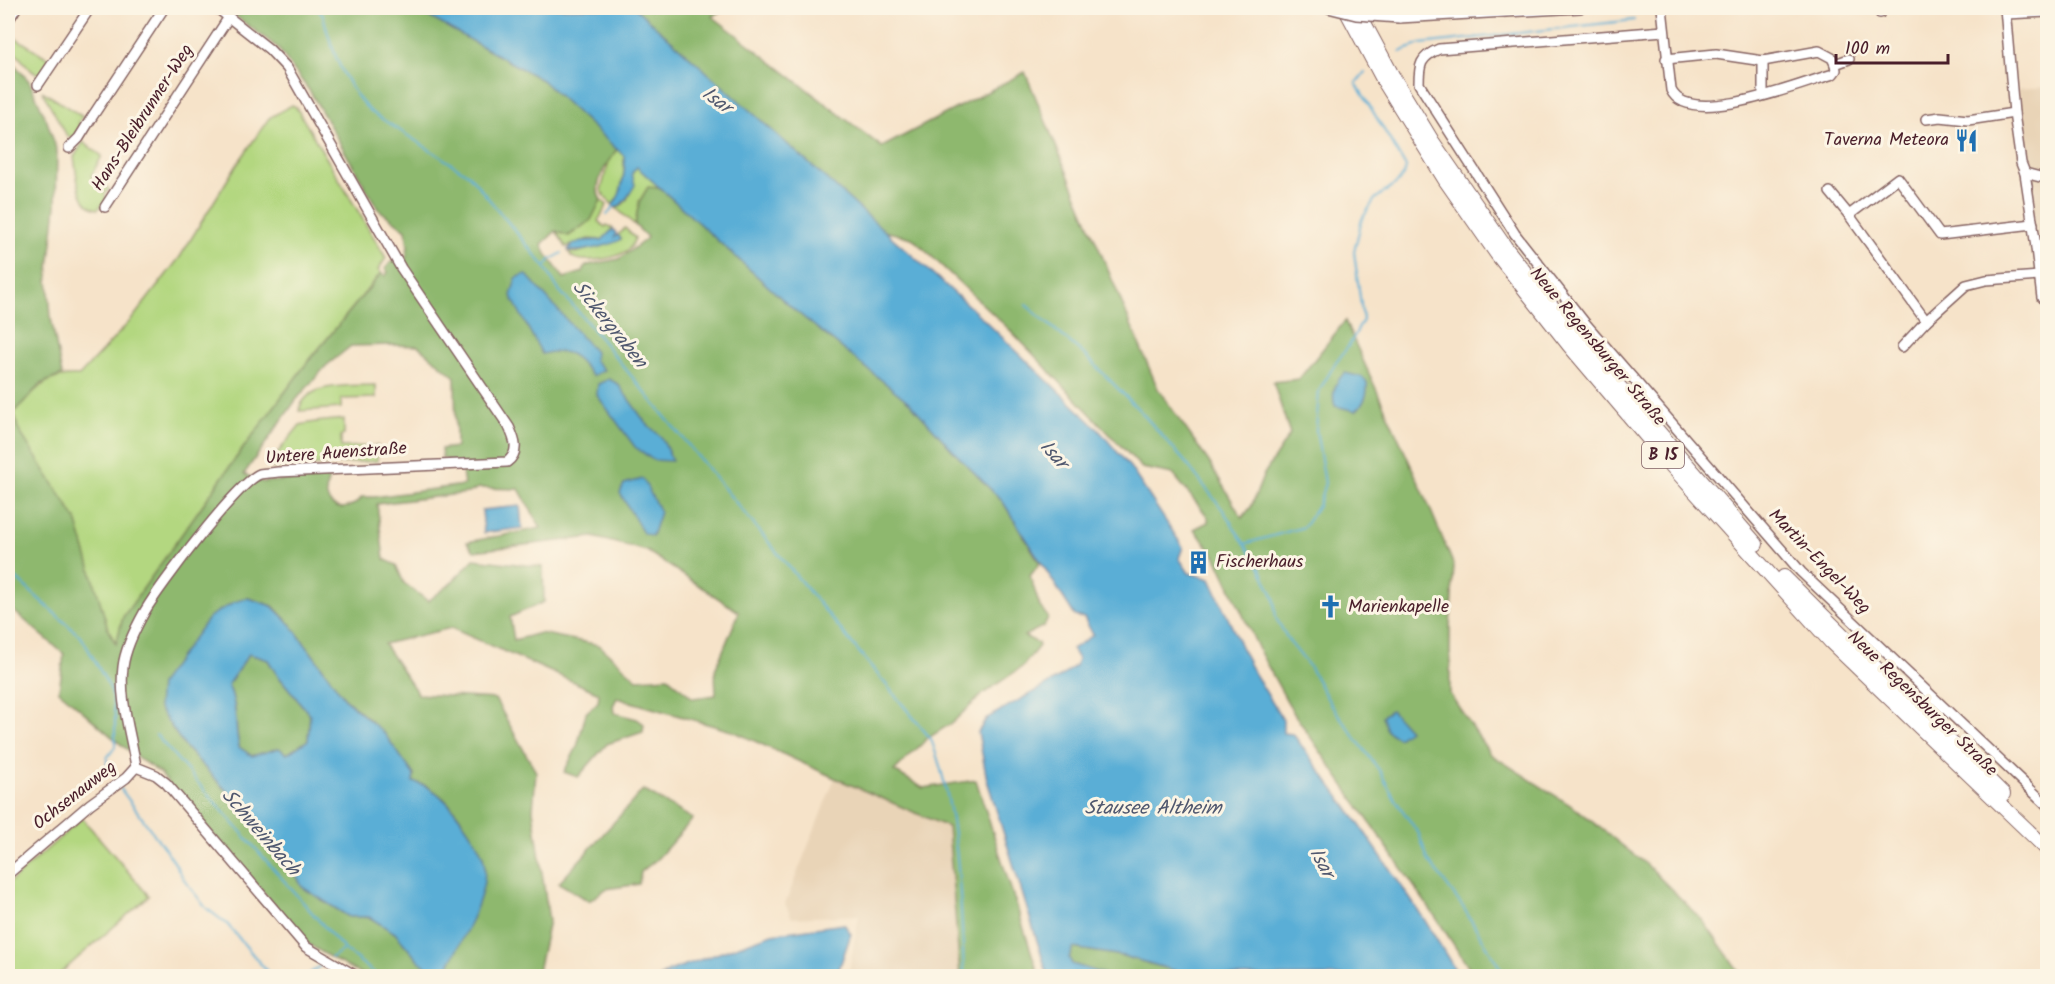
<svg xmlns="http://www.w3.org/2000/svg" width="2055" height="984" font-family="Kalam,sans-serif">
  <style>
    .built { fill: #e9d4b7 }
    .green { fill: #b3d780; stroke: #7e7b56; stroke-width: 1.5 }
    .forest { fill: #8eb86e; stroke: #6c6c4c; stroke-width: 1.5; fill-rule: evenodd }
    .water { fill: #5aaed6; stroke: #526680; stroke-width: 1.5; fill-rule: evenodd }
    .lines { fill: none; stroke-linecap: round; stroke-linejoin: round }
    .stream { stroke: #5aaed6; stroke-width: 2 }
    .minor-casing { stroke: #866462; stroke-width: 12 }
    .highway-casing { stroke: #866462; stroke-width: 16 }
    .minor { stroke: #fff; stroke-width: 9 }
    .highway { stroke: #fff; stroke-width: 14 }
    .minor-bridge-casing { stroke: #866462; stroke-width: 12; stroke-linecap: butt }
    .minor-bridge { stroke: #fff; stroke-width: 9 }
    .labels { text-anchor: middle; dominant-baseline: central; stroke-width: 6; stroke-linejoin: round; paint-order: stroke }
    .shield { fill: #fcf5e5; stroke: #7f5f63; stroke-width: 1.5 }
    .shield-label { font-size: 16px; font-weight: bold; fill: #4a1f2b }
    .street-label { font-size: 18px; fill: #4a1f2b; stroke: #fcf5e5 }
    .poi-label { font-size: 18px; fill: #4a1f2b; stroke: #fcf5e5; text-anchor: start }
    .water-label { font-size: 20px; font-style: italic; fill: #50586f; stroke: #fcf5e5 }
  </style>
  <rect width="100%" height="100%" fill="#fcf5e5"/>
  <filter id="ink" filterUnits="userSpaceOnUse"><feTurbulence type="fractalNoise" baseFrequency=".0167" numOctaves="2"/><feDisplacementMap in="SourceGraphic" scale="12" xChannelSelector="R" yChannelSelector="G"/><feConvolveMatrix kernelMatrix="1 2 1 2 8 2 1 2 1" color-interpolation-filters="sRGB"/></filter>
  <filter id="wash" filterUnits="userSpaceOnUse"><feTurbulence type="fractalNoise" baseFrequency=".008" numOctaves="4" result="noise"/><feDisplacementMap in="SourceGraphic" scale="24" xChannelSelector="R" yChannelSelector="G"/><feGaussianBlur stdDeviation="1.35" result="paint"/><feColorMatrix in="noise" values="0 0 0 0 0 0 0 0 0 0 0 0 0 0 0 0 0 1.4 0 .05"/><feComposite in="paint" operator="in"/></filter>
  <g filter="url(#wash)">
    <rect width="100%" height="100%" fill="#f6e3c9"/>
    <g class="built">
      <path d="M2047,87V303H2044L2018,89Z"/>
      <path d="M835,778L948,827L960,976H848L859,915L792,918L785,904Z"/>
    </g>
    <g class="green">
      <path d="M8,33L51,60L41,75L33,72L8,45Z"/>
      <path d="M42,91L83,117L79,121L80,130L75,137H69L66,134Z"/>
      <path d="M292,105L296,107L386,258L378,270L381,273L303,368L236,458L123,617L116,645L18,429L14,412C35,390 46,374 79,376L132,319L180,257L234,169L269,118Z"/>
      <path d="M83,142L102,156L91,176L109,189L105,193L106,201L98,209C77,207 77,174 74,157Z"/>
      <path d="M617,149L624,156V172L620,195L613,205L606,198L601,190L609,161Z"/>
      <path d="M635,167H637L660,188H648L639,202L635,225L616,208C636,201 627,181 635,167Z"/>
      <path d="M601,200L607,205L598,221L605,227L607,225L613,229L602,240L588,239L566,247L556,231L569,236C587,224 592,219 601,200Z"/>
      <path d="M625,228L635,238C633,245 630,250 623,253C612,259 580,264 571,256L569,252L576,253L621,239L618,235Z"/>
      <path d="M376,385V398L341,399V408L299,411C305,381 352,386 376,385Z"/>
      <path d="M344,419V435L341,436V447L378,446L377,461L273,468L269,466L270,462L300,425L315,422Z"/>
      <path d="M82,818L149,896L57,976H8V884Z"/>
    </g>
    <g class="forest">
      <path d="M225,8H413L542,80L617,149C608,162 591,185 601,200L591,220L568,236L556,231L542,244L546,254L564,278L583,272L585,266L588,265L619,259L645,240L647,237L635,225L639,202L648,187L660,188L792,308L910,403L956,454L1003,502L1040,563L1030,576L1040,607L1048,617L1044,626L1024,636L1038,643L1039,646L1022,667L983,694L952,723L928,738L894,771L923,788L976,780L1039,976H960L948,827L835,778L735,732L617,698L613,706L614,713L637,719L644,724L643,732L607,744L578,777L564,772L577,747L586,713L598,702L599,693L451,628L384,644L418,694L495,699L536,772L533,810L549,921L537,976H365L336,961L308,944L159,772C123,750 93,719 59,691L64,654L8,606V57L29,81L47,121L57,151L56,206L48,278L51,318L62,375L41,384L14,412L18,429L76,519L109,632L116,644L123,617L236,458L303,368L379,276L381,273L385,276L388,272L385,269L391,262L406,258L408,247L406,230L378,209L311,93L277,47ZM392,345L418,346L455,377L456,447L441,449L442,458L461,464L464,485L374,497H362C356,506 337,514 329,501C324,494 327,485 329,477L262,482L244,474L296,400L326,366L351,346ZM479,488L519,489L541,528L467,542L474,551L593,537L647,551L739,612L715,670L716,695L693,698L668,677L637,679L599,645L540,633L514,640L510,617L544,602L543,567L474,559L449,585L428,601L404,583L396,565L384,559L377,504L468,493ZM248,598L273,606L291,625L346,700L370,720L414,775L413,782C446,787 469,830 483,857L417,959L395,933L369,917H349L302,887L286,853L185,747L158,707Z"/>
      <path d="M635,8H730L712,16L882,147L1025,72L1158,389L1209,462L1242,518L1251,507L1264,474L1290,434L1273,382L1299,379L1345,321L1424,494L1454,566L1450,627V694L1490,754L1575,808L1647,865L1703,921L1738,970V976H1474L1441,925L1293,712L1261,654L1215,555L1194,529L1208,522V517L1173,474L1142,468L1011,331L912,238L884,231Z"/>
      <path d="M249,654L268,660L276,673L310,715L308,740L287,754L279,748L252,756L239,747C235,724 238,706 228,684Z"/>
      <path d="M643,790L693,819L657,859L641,872L639,884L606,889L589,901L559,883Z"/>
      <path d="M1073,948L1123,956L1194,976H1110L1072,964L1069,958Z"/>
    </g>
    <g class="water">
      <path d="M413,8H635L980,316L1098,429L1130,467L1183,547L1179,558L1189,573L1210,579L1250,666L1283,720V733L1293,734L1357,821L1424,919L1459,976H1194L1123,956L1073,948L1069,958L1072,964L1110,976H1048L987,780L978,732L987,718L1062,676L1076,665L1078,659L1072,649L1093,635L1084,618L1075,616L1003,502L956,454L910,403L792,308L637,167L632,173L635,185C630,194 624,204 616,208L613,205C615,201 619,197 620,192C623,181 626,168 624,156L542,80Z"/>
      <path d="M613,229L616,233L615,237L618,235L621,239C614,245 575,254 568,250C575,238 591,241 602,240Z"/>
      <path d="M526,274L595,352L594,360L604,370L592,376C577,355 568,347 542,354L511,296L516,278Z"/>
      <path d="M1345,373L1362,377L1367,382C1368,395 1365,402 1356,411L1335,406C1331,395 1335,380 1345,373Z"/>
      <path d="M609,379L618,384L645,422L662,438L672,461L653,460L635,447L597,395L598,384Z"/>
      <path d="M643,479L660,512L652,536L643,533L620,493L624,484Z"/>
      <path d="M520,506L522,528L484,533L482,510Z"/>
      <path d="M248,598L272,606L291,625L346,700L384,733L414,775L413,782C431,785 446,800 457,814C466,826 478,842 483,857C493,889 461,940 447,969L433,972L417,959L395,933L369,917H349L302,887L286,853L185,747L158,707L160,684L209,617L234,602ZM249,654L268,660L276,673L310,715L308,740L287,754L279,748L252,756L239,747C234,723 238,707 228,684Z"/>
      <path d="M1391,710L1409,730L1398,738L1387,731L1382,716Z"/>
      <path d="M844,924L851,934L839,969L840,976H661L669,971L772,934Z"/>
    </g>
    <g class="lines">
      <g class="stream">
        <path d="M316,8L323,15C331,49 345,87 371,112L469,175L545,267L558,289L581,315L931,739C959,814 961,897 964,976"/>
        <path d="M1400,52L1420,44L1634,20"/>
        <path d="M607,215L615,205"/>
        <path d="M546,266L550,260L562,253"/>
        <path d="M1026,305L1086,356L1141,412L1187,464L1223,510L1260,568L1274,598L1276,618L1289,641L1309,666L1330,703L1379,770L1396,801L1419,834L1428,860L1463,907L1505,976"/>
        <path d="M1244,544L1304,527L1318,506L1325,483L1316,430L1319,391L1335,364L1350,344L1363,320L1354,252L1362,219L1375,199L1398,182L1404,175L1406,167L1356,83L1365,72"/>
        <path d="M8,571L82,638L111,690L115,716V747L107,758V765L116,780"/>
        <path d="M156,735L344,949L378,976"/>
        <path d="M120,788L173,860L183,878L206,908L227,924L271,976"/>
        <path d="M331,958L344,949"/>
        <path d="M306,976L323,964"/>
      </g>
    </g>
  </g>
  <g filter="url(#ink)">
    <g class="lines">
      <defs>
        <g id="minor">
          <path d="M1662,8L1671,90C1689,129 1802,83 1833,74L1836,70L1835,64L1849,59"/>
          <path d="M2005,8L2014,113L2021,163L2025,173L2035,240L2042,298"/>
          <path d="M1880,13V8"/>
          <path d="M2006,14L2048,12"/>
          <path d="M1399,18L1580,8"/>
          <path d="M8,21L16,8"/>
          <path d="M1664,31L1439,49C1420,57 1419,65 1419,84L1515,234L1585,323L1801,572L2048,806"/>
          <path d="M1666,59L1716,54L1763,61L1819,51L1832,58L1835,64"/>
          <path d="M38,85L90,8"/>
          <path d="M1763,95V61"/>
          <path d="M1926,119L1940,117L1968,120L2014,113"/>
          <path d="M69,148L79,138L92,117L164,8"/>
          <path d="M2025,173L2048,179"/>
          <path d="M1830,192L1849,215"/>
          <path d="M105,207L229,17"/>
          <path d="M2033,224L1940,235L1898,178L1849,215L1926,321L1966,285L1986,280L2040,276"/>
          <path d="M1902,347L1926,321"/>
          <path d="M136,767C131,734 119,700 123,667C125,649 136,627 145,611C159,587 238,482 260,474C265,473 272,473 278,472L507,462C520,452 515,440 509,427L401,268L287,68L269,49L217,8"/>
          <path d="M136,767L156,775L166,783L306,947L356,976"/>
          <path d="M8,874L90,804L126,778L136,767"/>
        </g>
        <g id="highway">
          <path d="M1345,8L1384,81L1446,181L1497,254L1569,345L1671,465L1831,642L2048,850"/>
          <path d="M1356,8L1393,77L1432,141L1505,247L1576,337L1756,544"/>
          <path d="M1784,577L2003,794"/>
        </g>
      </defs>
      <use href="#minor" class="minor-casing"/>
      <use href="#highway" class="highway-casing"/>
      <use href="#minor" class="minor"/>
      <use href="#highway" class="highway"/>
      <defs>
        <path id="minor-bridge" d="M1328,8L1356,15L1399,18"/>
      </defs>
      <use href="#minor-bridge" class="minor-bridge-casing"/>
      <use href="#minor-bridge" class="minor-bridge"/>
    </g>
  </g>
  <defs>
    <symbol id="restaurant-bare" viewBox="-9 -9 18 18"><path d="M-5-6h1v4h1v-4h1v4h1v-4h1v5L-1.5 .5V6h-2V.5L-5-1ZM5-6V6H3V1.5H1.5Q1.5-4 5-6Z" fill="#1f6fb2" stroke="#fcf5e5" stroke-width="2.5" paint-order="stroke"/></symbol>
    <symbol id="building-bare" viewBox="-9 -9 18 18"><path d="M-4-6H4V6H1V3H-1V6H-4ZM-2.5-4.3h1.7v1.8h-1.7ZM.8-4.3h1.7v1.8H.8ZM-2.5-1h1.7V.8h-1.7ZM.8-1h1.7V.8H.8Z" fill="#1f6fb2" stroke="#fcf5e5" stroke-width="2.5" paint-order="stroke"/></symbol>
    <symbol id="church-bare" viewBox="-9 -9 18 18"><path d="M-1.2-6h2.4v3.5h3.3v2.4h-3.3V6h-2.4V-.1h-3.3v-2.4h3.3Z" fill="#1f6fb2" stroke="#fcf5e5" stroke-width="2.5" paint-order="stroke"/></symbol>
  </defs>
  <g fill-rule="evenodd">
    <use href="#restaurant-bare" x="1950" y="124" width="33" height="33"/>
    <use href="#building-bare" x="1182" y="546" width="33" height="33"/>
    <use href="#church-bare" x="1314" y="590" width="33" height="33"/>
  </g>
  <g class="labels">
    <rect class="shield" x="1642" y="442" width="42" height="26" rx="4.5"/>
    <g class="shield-label">
      <text x="1663" y="455">B 15</text>
    </g>
    <g class="street-label">
      <text transform="translate(143 118) rotate(-57)">Hans-Bleibrunner-Weg</text>
      <text transform="translate(1597 347) rotate(50)">Neue Regensburger Straße</text>
      <text transform="translate(336 454) rotate(-4)">Untere Auenstraße</text>
      <text transform="translate(1819 562) rotate(46)">Martin-Engel-Weg</text>
      <text transform="translate(1922 704) rotate(44)">Neue Regensburger Straße</text>
      <text transform="translate(75 796) rotate(-38)">Ochsenauweg</text>
    </g>
    <g class="poi-label">
      <text x="1949" y="140" text-anchor="end">Taverna Meteora</text>
      <text x="1216" y="562">Fischerhaus</text>
      <text x="1348" y="607">Marienkapelle</text>
    </g>
    <g class="water-label">
      <text transform="translate(716 101) rotate(36)">Isar</text>
      <text transform="translate(609 325) rotate(51)">Sickergraben</text>
      <text transform="translate(1053 455) rotate(48)">Isar</text>
      <text x="1153" y="809">Stausee Altheim</text>
      <text transform="translate(260 833) rotate(49)">Schweinbach</text>
      <text transform="translate(1321 863) rotate(61)">Isar</text>
    </g>
  </g>
  <rect width="2055" height="984" fill="none" stroke="#fcf5e5" stroke-width="30"/>
  <path d="M1836 54v9h112v-9" fill="none" stroke="#4a1f2b" stroke-width="3"/>
  <text x="1845" y="54" font-size="18" fill="#4a1f2b" stroke="#fcf5e5" stroke-width="4.5" paint-order="stroke">100 m</text>
</svg>
